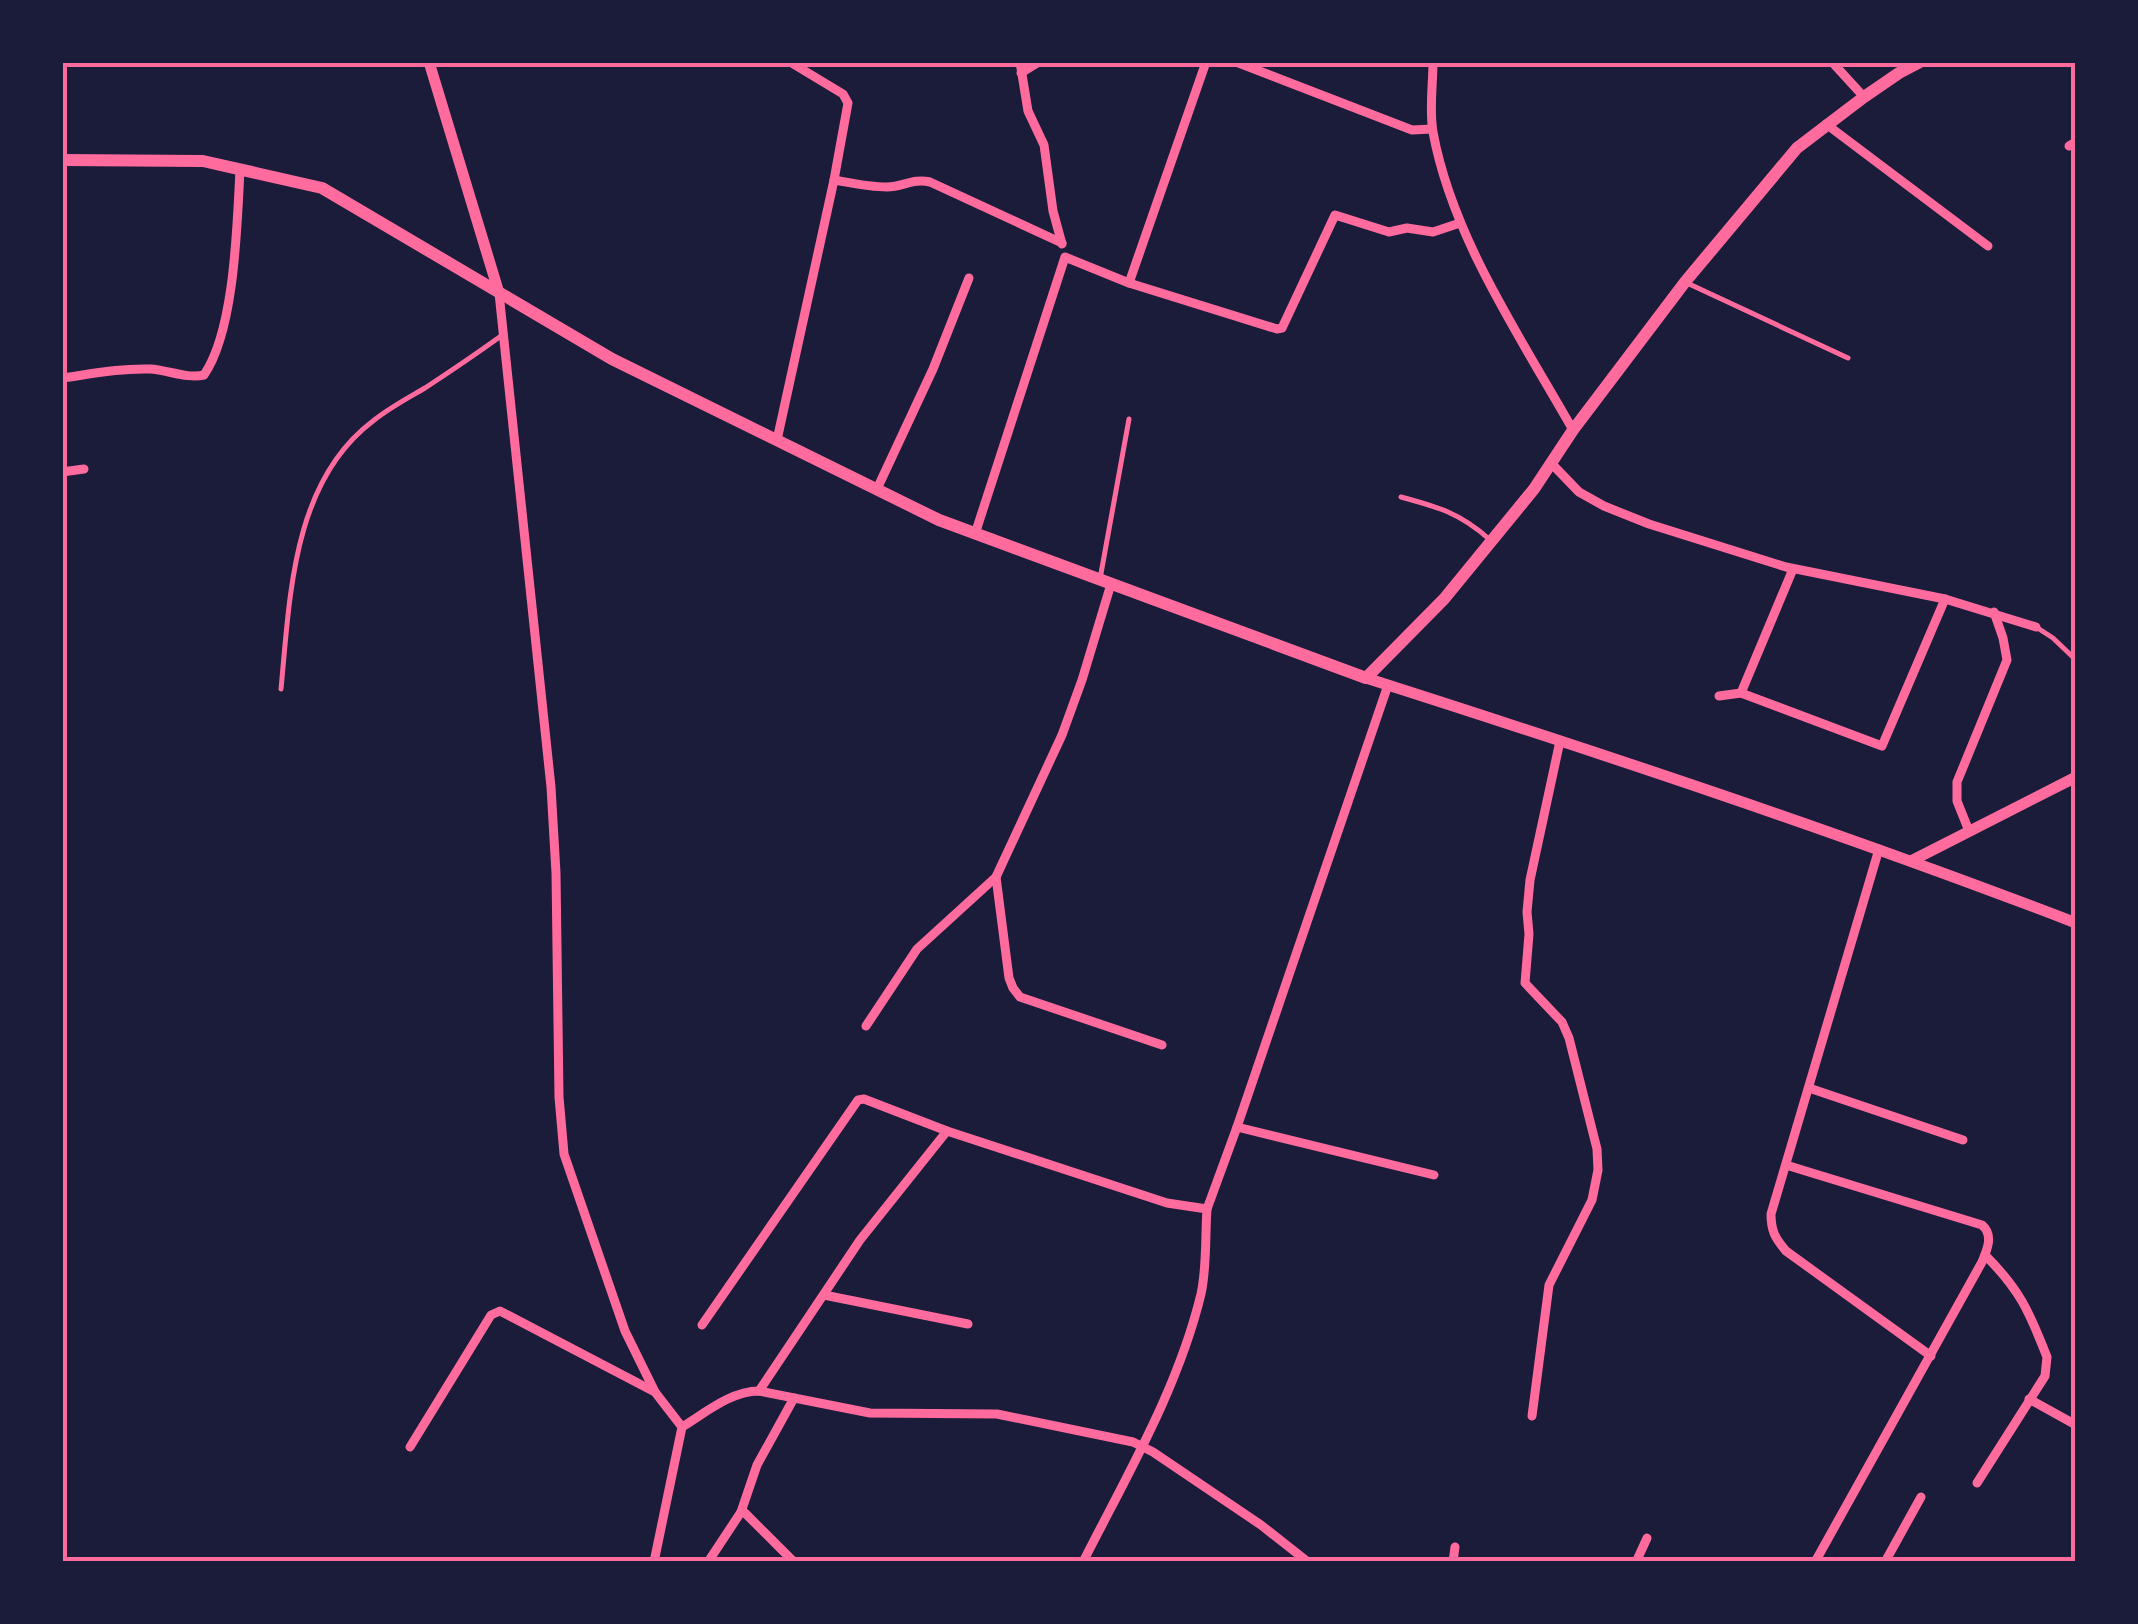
<svg xmlns="http://www.w3.org/2000/svg" width="2138" height="1624" font-family="Spectral,serif">
  <style>
    .lines { fill: none; stroke-linecap: round; stroke-linejoin: round }
    .service { stroke: #ff6b9d; stroke-width: 5 }
    .minor { stroke: #ff6b9d; stroke-width: 9 }
    .tertiary { stroke: #ff6b9d; stroke-width: 11 }
    .secondary { stroke: #ff6b9d; stroke-width: 12 }
    .neatline { fill: none; stroke: #ff6b9d; stroke-width: 4 }
  </style>
  <rect width="100%" height="100%" fill="#1b1b3a"/>
  <g class="lines">
    <g class="service">
      <path d="M1687,283L1848,358"/>
      <path d="M1401,497C1438,507 1460,513 1489,539"/>
      <path d="M1100,579L1129,419"/>
      <path d="M2036,627L2053,638L2076,660"/>
      <path d="M281,689C290,597 292,482 373,421C389,408 408,398 425,388C451,371 476,354 501,336"/>
    </g>
    <g class="minor">
      <path d="M1020,62L1028,111L1044,145L1053,211L1062,244"/>
      <path d="M1236,62L1412,130L1432,129"/>
      <path d="M1433,62C1433,84 1429,110 1433,132C1452,237 1521,338 1573,430"/>
      <path d="M1832,62L1864,97"/>
      <path d="M1021,73L1039,62"/>
      <path d="M1826,124L1988,246"/>
      <path d="M2069,146L2076,142"/>
      <path d="M834,180C851,183 870,187 887,187C903,187 913,178 930,182L1062,243"/>
      <path d="M1129,283L1206,62"/>
      <path d="M499,293L551,787L556,873L559,1097L564,1154L625,1331L655,1392"/>
      <path d="M62,378C91,374 120,368 150,369C168,370 187,379 204,375C235,330 237,224 240,170"/>
      <path d="M777,440L834,180L848,103L843,94L790,62"/>
      <path d="M1551,463L1579,492L1604,506L1649,524L1786,567L1945,599L2036,627"/>
      <path d="M62,472L84,469"/>
      <path d="M877,489L933,369L969,278"/>
      <path d="M975,534L1065,257L1129,283L1277,329L1282,328L1335,215L1389,232L1407,228L1433,232L1460,223"/>
      <path d="M1793,569L1741,693L1882,746L1945,599"/>
      <path d="M1719,696L1741,693"/>
      <path d="M1969,831L1957,801V782L2007,660L2003,638L1994,612"/>
      <path d="M1879,849L1771,1214C1771,1231 1775,1238 1786,1251L1931,1356"/>
      <path d="M996,877L1009,978L1013,988L1020,997L1162,1045"/>
      <path d="M866,1026L917,949L996,877L1062,735L1082,680L1111,584"/>
      <path d="M1809,1088L1963,1140"/>
      <path d="M1237,1127L1434,1175"/>
      <path d="M1786,1165L1982,1225C1994,1235 1987,1250 1982,1262L1815,1562"/>
      <path d="M824,1295L968,1324"/>
      <path d="M702,1325L858,1100L864,1099L947,1131L1167,1203L1207,1209L1237,1127L1388,685"/>
      <path d="M759,1391L860,1240L947,1131"/>
      <path d="M2029,1399L2076,1425"/>
      <path d="M1532,1416L1549,1285L1592,1200L1598,1170L1597,1149L1569,1038L1562,1022L1525,983L1529,934L1527,912L1530,880L1560,741"/>
      <path d="M410,1447L491,1315L500,1311L655,1392L682,1427"/>
      <path d="M1977,1483L2045,1376L2047,1357C2029,1311 2020,1290 1985,1255"/>
      <path d="M741,1512L757,1465L794,1398"/>
      <path d="M654,1562L682,1427C705,1413 731,1391 759,1391L870,1413L997,1414L1133,1442L1153,1452L1261,1525L1308,1562"/>
      <path d="M708,1562L741,1512L745,1513L794,1562"/>
      <path d="M1083,1562C1127,1475 1178,1389 1201,1294C1207,1267 1205,1237 1207,1209"/>
      <path d="M1453,1562L1455,1547"/>
      <path d="M1636,1562L1647,1538"/>
      <path d="M1885,1562L1921,1497"/>
    </g>
    <g class="tertiary">
      <path d="M429,62L499,293"/>
      <path d="M1366,678C1604,754 1842,833 2076,923"/>
      <path d="M1911,861L2076,777"/>
    </g>
    <path class="secondary" d="M62,160L203,161L322,188L612,359L939,520L1366,678L1444,599L1534,489L1573,430L1685,282L1797,148L1864,97L1899,73L1920,62"/>
  </g>
  <rect width="2138" height="1624" fill="none" stroke="#1b1b3a" stroke-width="130"/>
  <rect x="65" y="65" width="2008" height="1494" class="neatline"/>
</svg>
